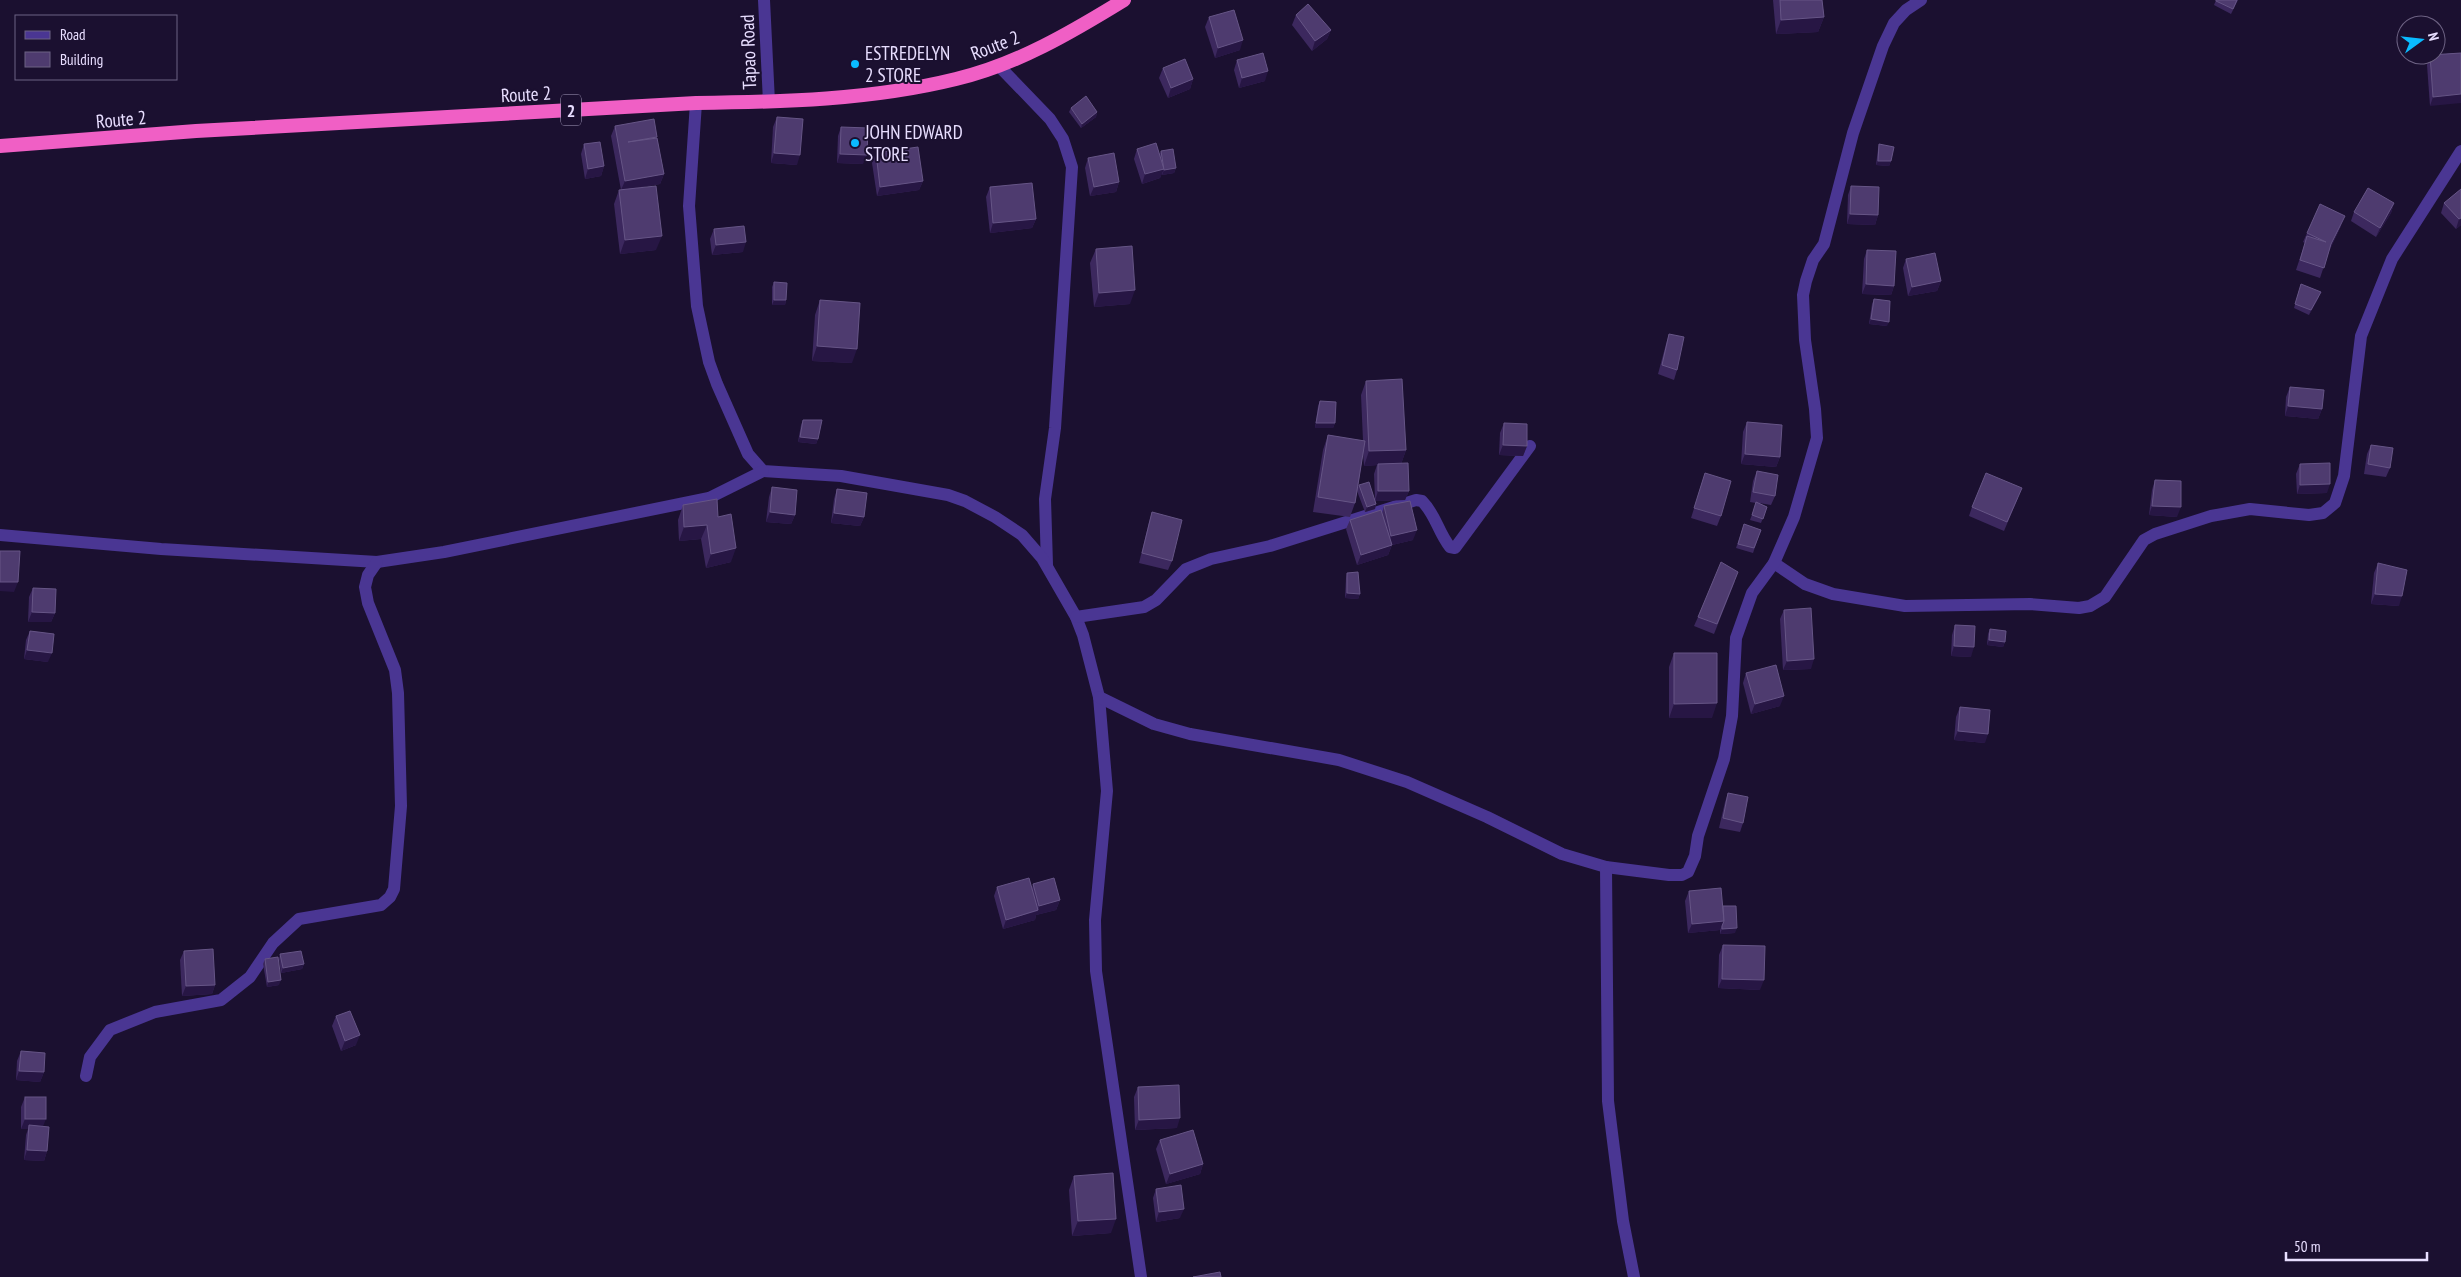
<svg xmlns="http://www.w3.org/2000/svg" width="2461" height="1277" font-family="'PT Sans Narrow',sans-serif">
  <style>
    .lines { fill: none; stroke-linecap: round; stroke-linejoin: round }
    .minor { stroke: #4a3693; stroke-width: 12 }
    .trunk { stroke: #f05fc5; stroke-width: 14 }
    .wall { fill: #3c285e; fill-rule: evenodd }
    .shaded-wall { fill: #271644 }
    .building { fill: #4e3b6f; stroke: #665586 }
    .poi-dot { fill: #0abbff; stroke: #1b1030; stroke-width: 2 }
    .labels { text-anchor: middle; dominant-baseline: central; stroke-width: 4; stroke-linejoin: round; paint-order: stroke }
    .shield { fill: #1b1030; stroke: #aaa0c1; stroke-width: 1 }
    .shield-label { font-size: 18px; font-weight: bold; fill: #e8deff }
    .street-label { font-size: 19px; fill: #e8deff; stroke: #1b1030 }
    .poi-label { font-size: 19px; fill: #e8deff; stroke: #1b1030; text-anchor: start }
  </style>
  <rect width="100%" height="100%" fill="#1b1030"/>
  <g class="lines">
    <g class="minor">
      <path d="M764,0L769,102"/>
      <path d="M998,65L1050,119L1063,139L1072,167L1055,428L1045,499L1047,565"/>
      <path d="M696,103L689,206L697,306L709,362L717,384L748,454L763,471L841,476L948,495L965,501L995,517L1022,535L1042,558L1076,617L1083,635L1099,697L1107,791L1095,920L1096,971L1141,1277"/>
      <path d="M0,535L161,549L377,562L444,552L709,498L763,471"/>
      <path d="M1774,563L1805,584L1833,594L1905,606L2030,604L2079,608L2090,606L2105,597L2144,540L2155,534L2211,516L2250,509L2309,515L2323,513L2335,503L2344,476L2361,336L2392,259L2461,151"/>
      <path d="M1076,617L1144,607L1156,600L1186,569L1211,559L1270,546L1416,500L1422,501C1436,515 1438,532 1450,547L1455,548L1530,446"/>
      <path d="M1099,697L1154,724L1190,734L1339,760L1407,782L1487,817L1562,854L1606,867L1669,875H1682L1688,872L1695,856L1698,836L1724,759L1732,716L1736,638L1752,593L1774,563L1794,517L1817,438L1815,409L1805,340L1803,295L1806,281L1813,260L1824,244L1853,133L1883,46L1894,23L1906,10L1921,0"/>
      <path d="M1606,867L1608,1101L1623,1221L1634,1277"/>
      <path d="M86,1076L90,1057L110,1030L155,1012L221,1000L250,977L273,943L299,919L381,905L390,897L394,889L401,806L398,693L395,670L368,603L365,587L368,575L377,562"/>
    </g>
    <path class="trunk" d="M0,146L196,131L696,103C782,102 871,100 956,79C1016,65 1072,32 1124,0"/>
  </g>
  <g class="wall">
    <path d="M1773,0H1822L1824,17L1818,32L1776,34Z"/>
    <path d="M2216,0H2238L2231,14L2214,5Z"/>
    <path d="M1296,15L1331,30L1327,39L1312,51L1292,25Z"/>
    <path d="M1209,17L1240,50L1215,58L1205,27Z"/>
    <path d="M2461,53L2430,106L2427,65L2430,55Z"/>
    <path d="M1237,60L1265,81L1239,88L1234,70Z"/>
    <path d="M1163,68L1193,79L1190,89L1168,98L1159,78Z"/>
    <path d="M1071,108L1097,112L1096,117L1081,128L1069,112Z"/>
    <path d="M777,117L797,165L771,163L773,127Z"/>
    <path d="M615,126L657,138L664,174L660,184L635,188L656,250L620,254L614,204L619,190H621L611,136Z"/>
    <path d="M841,127L863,164L837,163L838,136Z"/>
    <path d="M584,144L604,166L601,176L585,179L581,154Z"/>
    <path d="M1879,144L1891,161L1889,166L1876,165L1878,149Z"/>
    <path d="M1137,149L1159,155L1161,151L1176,168L1174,173L1162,175V173L1160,178L1142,184L1134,159Z"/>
    <path d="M876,153L923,181L919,190L877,196L872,163Z"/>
    <path d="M1088,158L1119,182L1116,192L1090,196L1085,168Z"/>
    <path d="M1851,186L1878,215L1875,225L1847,224L1848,195Z"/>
    <path d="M990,187L1036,219L1032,228L990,233L986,197Z"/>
    <path d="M2461,189V225L2456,229L2441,213L2444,203Z"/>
    <path d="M2394,203L2391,213L2376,237L2351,221L2354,212Z"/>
    <path d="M2341,226L2329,251L2320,278L2296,270L2305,243L2303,242L2307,233Z"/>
    <path d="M714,229L743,252L712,255L710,239Z"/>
    <path d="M1096,249L1130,304L1094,307L1090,263Z"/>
    <path d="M1867,250L1894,286L1891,295L1862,294L1864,259Z"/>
    <path d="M1906,259L1941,281L1937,291L1908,296L1903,268Z"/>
    <path d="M774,282L786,300L785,305H772V287Z"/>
    <path d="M2301,284L2319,297L2309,315L2294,308Z"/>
    <path d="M1874,299L1887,326L1869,324L1872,304Z"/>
    <path d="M820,300L852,363L812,361L815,315Z"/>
    <path d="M1669,334L1677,370L1674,380L1658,374L1666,344Z"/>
    <path d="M1366,381L1406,450L1401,464L1409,491L1405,500L1375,501L1376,504L1375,509L1365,512L1357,491L1355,503L1350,517L1313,512L1323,450L1328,435L1363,441L1361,395ZM1363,453L1364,466L1377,465L1374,474L1375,499L1359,485L1358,487Z"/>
    <path d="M2290,387L2322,409L2318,419L2285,416L2286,397Z"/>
    <path d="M1320,401L1335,423L1333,428H1315L1318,406Z"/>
    <path d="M803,420L818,439L816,444L798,442L801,425Z"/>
    <path d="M1747,422L1780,457L1776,467L1741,464L1743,432Z"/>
    <path d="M1504,423L1527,446L1523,456L1499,455L1500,433Z"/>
    <path d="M2371,445L2390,468L2386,477L2364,474L2367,454Z"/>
    <path d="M2300,464L2327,493L2297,494L2296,474Z"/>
    <path d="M1757,471L1775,496L1771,505L1759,503L1767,507L1761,523L1750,520L1756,503L1750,502L1753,481Z"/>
    <path d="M1705,473L1721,516L1717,526L1691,518Z"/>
    <path d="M2155,480L2177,517L2149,515L2152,490Z"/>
    <path d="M772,487L795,515L791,524L766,522L769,497Z"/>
    <path d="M837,489L864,517L860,526L831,523L834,499Z"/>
    <path d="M2018,498L2004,531L1969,516L1972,507Z"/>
    <path d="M683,505L718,517L731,562L706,568L701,539L679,541L678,520Z"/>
    <path d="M1384,506L1413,540L1392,545L1388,555L1357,565L1346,529L1350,520L1382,513Z"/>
    <path d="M1152,512L1172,561L1168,570L1139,563L1149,522Z"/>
    <path d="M1744,524L1761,530L1753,553L1736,548Z"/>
    <path d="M2378,563L2399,606L2371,604L2374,573Z"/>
    <path d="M1347,573L1360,594L1358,599L1345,598L1346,578Z"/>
    <path d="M1735,581L1714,634L1694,626L1698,617Z"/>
    <path d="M33,588L55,613L51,622H28L29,597Z"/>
    <path d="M1784,610L1811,669L1783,670L1780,619Z"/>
    <path d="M1955,625L1971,657L1951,656L1952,635Z"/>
    <path d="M1990,629L2005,642L2003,647L1987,645L1988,634Z"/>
    <path d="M30,631L48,662L24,659L26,640Z"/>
    <path d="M1674,653L1712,718H1669V667Z"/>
    <path d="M1746,673L1780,706L1751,714L1743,683Z"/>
    <path d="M1960,707L1985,743L1954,740L1956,717Z"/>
    <path d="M1728,793L1743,823L1740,832L1719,828L1725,802Z"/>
    <path d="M1033,884L1060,900L1056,910L1036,915L1035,920L1003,929L994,896L997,887L1032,888Z"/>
    <path d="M1689,891L1723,906L1735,933L1720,934V930L1688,933L1685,901Z"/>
    <path d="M1723,945L1760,990L1718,988L1719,955Z"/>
    <path d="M184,951L215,985L212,994L182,996L180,960Z"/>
    <path d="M280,954L304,964L302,969L281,973L279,959Z"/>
    <path d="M265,959L279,985L267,987L263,964Z"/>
    <path d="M336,1016L356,1045L341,1051L332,1026Z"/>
    <path d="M21,1051L44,1072L40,1082L16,1080L17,1061Z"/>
    <path d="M1138,1087L1177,1128L1135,1130L1134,1097Z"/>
    <path d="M25,1097L43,1126L47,1151L44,1161L24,1160L26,1135L28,1129H21V1107Z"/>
    <path d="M1160,1140L1203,1164L1200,1174L1166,1184L1156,1149Z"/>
    <path d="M1074,1176L1111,1233L1072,1236L1069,1190Z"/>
    <path d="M1156,1189L1180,1218L1156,1222L1153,1198Z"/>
  </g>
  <g class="shaded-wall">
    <path d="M1824,17L1818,32L1776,34L1781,20Z"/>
    <path d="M1331,30L1327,39L1312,51L1315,41Z"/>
    <path d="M1243,40L1240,50L1215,58L1218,48Z"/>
    <path d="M1268,71L1265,81L1239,88L1242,78Z"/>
    <path d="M1193,79L1190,89L1168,98L1171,88Z"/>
    <path d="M2461,94V103L2430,106L2433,97Z"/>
    <path d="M1097,112L1096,117L1081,128L1082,124Z"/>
    <path d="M774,153L800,155L797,165L771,163Z"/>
    <path d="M840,154L867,155L863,164L837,163Z"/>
    <path d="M1878,161H1891L1889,166L1876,165Z"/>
    <path d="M604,166L601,176L585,179L588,169Z"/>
    <path d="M1176,168L1174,173L1162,175L1164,170Z"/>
    <path d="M1164,169L1160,178L1142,184L1145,174Z"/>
    <path d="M664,174L660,184L621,190L625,181Z"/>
    <path d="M923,181L919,190L877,196L880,187Z"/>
    <path d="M1119,182L1116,192L1090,196L1094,187Z"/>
    <path d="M2394,203L2391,213L2376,237L2380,228Z"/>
    <path d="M1850,214L1878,215L1875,225L1847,224Z"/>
    <path d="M2345,216L2341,226L2328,254L2331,244Z"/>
    <path d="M2461,218V225L2456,229L2459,219Z"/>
    <path d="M1036,219L1032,228L990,233L993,223Z"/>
    <path d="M662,236L656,250L620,254L625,240Z"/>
    <path d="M746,242L743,252L712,255L716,245Z"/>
    <path d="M1941,281L1937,291L1908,296L1912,287Z"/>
    <path d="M1866,284L1894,286L1891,295L1862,294Z"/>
    <path d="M1135,290L1130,304L1094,307L1099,293Z"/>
    <path d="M2321,292L2319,297L2309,315L2311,310Z"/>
    <path d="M774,300H786L785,305H772Z"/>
    <path d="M1871,319L1889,322L1887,326L1869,324Z"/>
    <path d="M817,346L857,349L852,363L812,361Z"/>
    <path d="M2288,406L2322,409L2318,419L2285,416Z"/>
    <path d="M1316,423H1335L1333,428H1315Z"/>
    <path d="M800,437L818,439L816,444L798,442Z"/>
    <path d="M1503,445L1527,446L1523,456L1499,455Z"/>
    <path d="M1406,450L1401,464L1364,466L1369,451Z"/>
    <path d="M1745,454L1780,457L1776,467L1741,464Z"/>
    <path d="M2330,484L2327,493L2297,494L2300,485Z"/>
    <path d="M1378,491H1409L1405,500L1375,501Z"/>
    <path d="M1376,504L1375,509L1365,512L1367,507Z"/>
    <path d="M2152,506L2181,507L2177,517L2149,515Z"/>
    <path d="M770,512L795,515L791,524L766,522Z"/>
    <path d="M834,513L864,517L860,526L831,523Z"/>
    <path d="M707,525L701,539L679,541L684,527Z"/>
    <path d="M1417,530L1413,540L1388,546L1391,536Z"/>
    <path d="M1392,545L1388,555L1357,565L1361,555Z"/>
    <path d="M736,548L731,562L706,568L711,554Z"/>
    <path d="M0,582H18L14,592L0,591Z"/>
    <path d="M1347,593L1360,594L1358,599L1345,598Z"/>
    <path d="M2375,594L2402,596L2399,606L2371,604Z"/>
    <path d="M32,612L55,613L51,622H28Z"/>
    <path d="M1989,640L2005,642L2003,647L1987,645Z"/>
    <path d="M1954,646L1974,647L1971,657L1951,656Z"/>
    <path d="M27,650L52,653L48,662L24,659Z"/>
    <path d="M1814,659L1811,669L1783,670L1787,661Z"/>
    <path d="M1784,696L1780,706L1751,714L1755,704Z"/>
    <path d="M1717,703L1712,718H1669L1674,704Z"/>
    <path d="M1958,731L1988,734L1985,743L1954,740Z"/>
    <path d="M1060,900L1056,910L1036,915L1035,920L1003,929L1006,920L1038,911L1039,906Z"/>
    <path d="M1724,921L1720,930L1688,933L1692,924Z"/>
    <path d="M1737,928L1735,933L1720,934L1722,929Z"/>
    <path d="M304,964L302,969L281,973L283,968Z"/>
    <path d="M1722,979L1764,980L1760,990L1718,988Z"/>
    <path d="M281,980L279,985L267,987L268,982Z"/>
    <path d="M215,985L212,994L182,996L186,986Z"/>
    <path d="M360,1035L356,1045L341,1051L345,1041Z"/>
    <path d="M19,1071L44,1072L40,1082L16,1080Z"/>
    <path d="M1180,1118L1177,1128L1135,1130L1139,1120Z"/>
    <path d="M25,1119H46L42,1129L29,1125L28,1129H21Z"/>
    <path d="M27,1150L47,1151L44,1161L24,1160Z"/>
    <path d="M1203,1164L1200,1174L1166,1184L1170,1174Z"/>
    <path d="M1184,1209L1180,1218L1156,1222L1159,1212Z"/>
    <path d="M1116,1219L1111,1233L1072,1236L1078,1221Z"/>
  </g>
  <g class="building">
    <path d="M1780,0H1822L1824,17L1781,20Z"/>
    <path d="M2216,0H2237L2233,9L2216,1Z"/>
    <path d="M1308,4L1331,30L1315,41L1296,15Z"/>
    <path d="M1234,10L1243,40L1218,48L1209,17Z"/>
    <path d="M1263,53L1268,71L1242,78L1237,60Z"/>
    <path d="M2461,53V94L2433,97L2430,55Z"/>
    <path d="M1185,59L1193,79L1171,88L1163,68Z"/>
    <path d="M1086,96L1097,112L1082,124L1071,108Z"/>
    <path d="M777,117L803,119L800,155L774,153Z"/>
    <path d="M654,119L657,137L628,142L657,138L664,174L625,181L615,126Z"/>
    <path d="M841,127L868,128L867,155L840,154Z"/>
    <path d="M600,142L604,166L588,169L584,144Z"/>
    <path d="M1156,143L1164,169L1145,174L1137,149Z"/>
    <path d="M1879,144L1894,147L1891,161H1878Z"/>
    <path d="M918,147L923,181L880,187L876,153Z"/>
    <path d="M1173,149L1176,168L1164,170L1161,151Z"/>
    <path d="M1114,153L1119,182L1094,187L1088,158Z"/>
    <path d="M1032,183L1036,219L993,223L990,187Z"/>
    <path d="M656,186L662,236L625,240L619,190Z"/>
    <path d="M1851,186L1879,187L1878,215L1850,214Z"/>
    <path d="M2368,188L2394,203L2380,228L2354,212Z"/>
    <path d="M2461,189V218L2459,219L2444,203Z"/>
    <path d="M2320,204L2345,216L2331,244L2324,268L2300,260L2307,236L2326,242L2307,233Z"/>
    <path d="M744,226L746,242L716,245L714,229Z"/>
    <path d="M1132,246L1135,290L1099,293L1096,249Z"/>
    <path d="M1867,250L1896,251L1894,286L1866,284Z"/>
    <path d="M1935,253L1941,281L1912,287L1906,259Z"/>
    <path d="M774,282L787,283L786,300H774Z"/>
    <path d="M2301,284L2321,292L2311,310L2295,304Z"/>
    <path d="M1874,299L1890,301L1889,322L1871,319Z"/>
    <path d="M820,300L860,303L857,349L817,346Z"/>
    <path d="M1669,334L1684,337L1677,370L1662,365Z"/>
    <path d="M1402,379L1406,450L1369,451L1366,381Z"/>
    <path d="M2290,387L2324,390L2322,409L2288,406Z"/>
    <path d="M1320,401L1336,402L1335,423H1316Z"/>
    <path d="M803,420H822L818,439L800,437Z"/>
    <path d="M1747,422L1782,425L1780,457L1745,454Z"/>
    <path d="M1504,423L1527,424V446L1503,445Z"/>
    <path d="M1328,435L1365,441L1355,503L1318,497Z"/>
    <path d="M2371,445L2393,448L2390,468L2368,464Z"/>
    <path d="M1408,463L1409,491H1378V464Z"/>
    <path d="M2330,463V484L2300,485V464Z"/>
    <path d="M1757,471L1778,475L1775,496L1753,492Z"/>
    <path d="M1705,473L1731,481L1721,516L1694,508Z"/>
    <path d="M1986,473L2022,488L2007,522L1972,507Z"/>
    <path d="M2155,480L2181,481V507L2152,506Z"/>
    <path d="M1369,482L1376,504L1367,507L1359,485Z"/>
    <path d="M772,487L797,490L795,515L770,512Z"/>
    <path d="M837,489L867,493L864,517L834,513Z"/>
    <path d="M717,499L718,517L731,514L736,548L711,554L707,525L684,527L683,505Z"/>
    <path d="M1410,501L1417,530L1391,536L1384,506Z"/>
    <path d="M1756,502L1767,507L1763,519L1752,515Z"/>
    <path d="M1381,510L1392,545L1361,555L1350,520Z"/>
    <path d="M1152,512L1182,520L1172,561L1142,553Z"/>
    <path d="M1744,524L1761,530L1754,548L1738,544Z"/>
    <path d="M0,551H20L18,582H0Z"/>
    <path d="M1721,562L1738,572L1717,624L1698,617Z"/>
    <path d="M2378,563L2407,570L2402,596L2375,594Z"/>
    <path d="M1358,572L1360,594L1347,593V573Z"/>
    <path d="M33,588L56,589L55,613L32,612Z"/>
    <path d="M1811,608L1814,659L1787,661L1784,610Z"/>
    <path d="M1955,625L1975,626L1974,647L1954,646Z"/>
    <path d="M1990,629L2006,631L2005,642L1989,640Z"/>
    <path d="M30,631L54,634L52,653L27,650Z"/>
    <path d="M1674,653H1717V703L1674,704Z"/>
    <path d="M1776,665L1784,696L1755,704L1746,673Z"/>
    <path d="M1960,707L1990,710L1988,734L1958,731Z"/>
    <path d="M1728,793L1748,797L1743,823L1723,818Z"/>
    <path d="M1029,878L1038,910L1006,920L997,887Z"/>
    <path d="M1054,878L1060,900L1039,906L1033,884Z"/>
    <path d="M1721,888L1724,921L1692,924L1689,891Z"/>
    <path d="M1723,906H1736L1737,928L1722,929V926L1724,921Z"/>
    <path d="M1723,945L1765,946L1764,980L1722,979Z"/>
    <path d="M213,949L215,985L186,986L184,951Z"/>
    <path d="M301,951L304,964L283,968L280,954Z"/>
    <path d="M278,957L281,980L268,982L265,959Z"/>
    <path d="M350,1011L360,1035L345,1041L336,1016Z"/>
    <path d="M21,1051L45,1053L44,1072L19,1071Z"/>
    <path d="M1179,1085L1180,1118L1139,1120L1138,1087Z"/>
    <rect x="25" y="1097" width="21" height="22"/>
    <path d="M29,1125L49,1127L47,1151L27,1150Z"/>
    <path d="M1193,1130L1203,1164L1170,1174L1160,1140Z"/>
    <path d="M1113,1173L1116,1219L1078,1221L1074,1176Z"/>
    <path d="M1181,1185L1184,1209L1159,1212L1156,1189Z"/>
    <path d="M1220,1272L1221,1277H1193Z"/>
  </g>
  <g class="poi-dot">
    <circle cx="855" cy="64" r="5"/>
    <circle cx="855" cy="143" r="5"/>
  </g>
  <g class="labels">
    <rect class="shield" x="561" y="94.5" width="20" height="31" rx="4"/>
    <g class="shield-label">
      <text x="571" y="110">2</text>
    </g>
    <g class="street-label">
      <text transform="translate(995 45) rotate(-21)">Route 2</text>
      <text transform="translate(748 52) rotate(-92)">Tapao Road</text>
      <text transform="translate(526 94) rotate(-3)">Route 2</text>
      <text transform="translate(121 119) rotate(-5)">Route 2</text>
    </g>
    <g class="poi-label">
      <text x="865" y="53">ESTREDELYN<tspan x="865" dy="22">2 STORE</tspan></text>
      <text x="865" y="132">JOHN EDWARD<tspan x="865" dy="22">STORE</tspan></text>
    </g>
  </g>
  <rect x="15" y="15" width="162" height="65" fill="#1b1030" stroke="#6d6283"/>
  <rect x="25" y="31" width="25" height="8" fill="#4a3693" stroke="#6d6283"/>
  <text x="60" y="40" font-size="15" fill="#e8deff">Road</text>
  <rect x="25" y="52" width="25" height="15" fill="#4e3b6f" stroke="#6d6283"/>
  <text x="60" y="65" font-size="15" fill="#e8deff">Building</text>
  <g transform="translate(2421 40) rotate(75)"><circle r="24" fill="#1b1030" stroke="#6d6283"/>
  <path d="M0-4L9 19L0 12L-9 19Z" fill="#0abbff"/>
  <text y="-8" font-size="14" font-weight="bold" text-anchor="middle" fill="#e8deff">N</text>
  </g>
  <path d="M2286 1252v8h141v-8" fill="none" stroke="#e8deff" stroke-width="2.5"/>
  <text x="2294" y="1252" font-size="15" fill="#e8deff" stroke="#1b1030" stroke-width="4" paint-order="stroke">50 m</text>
</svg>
